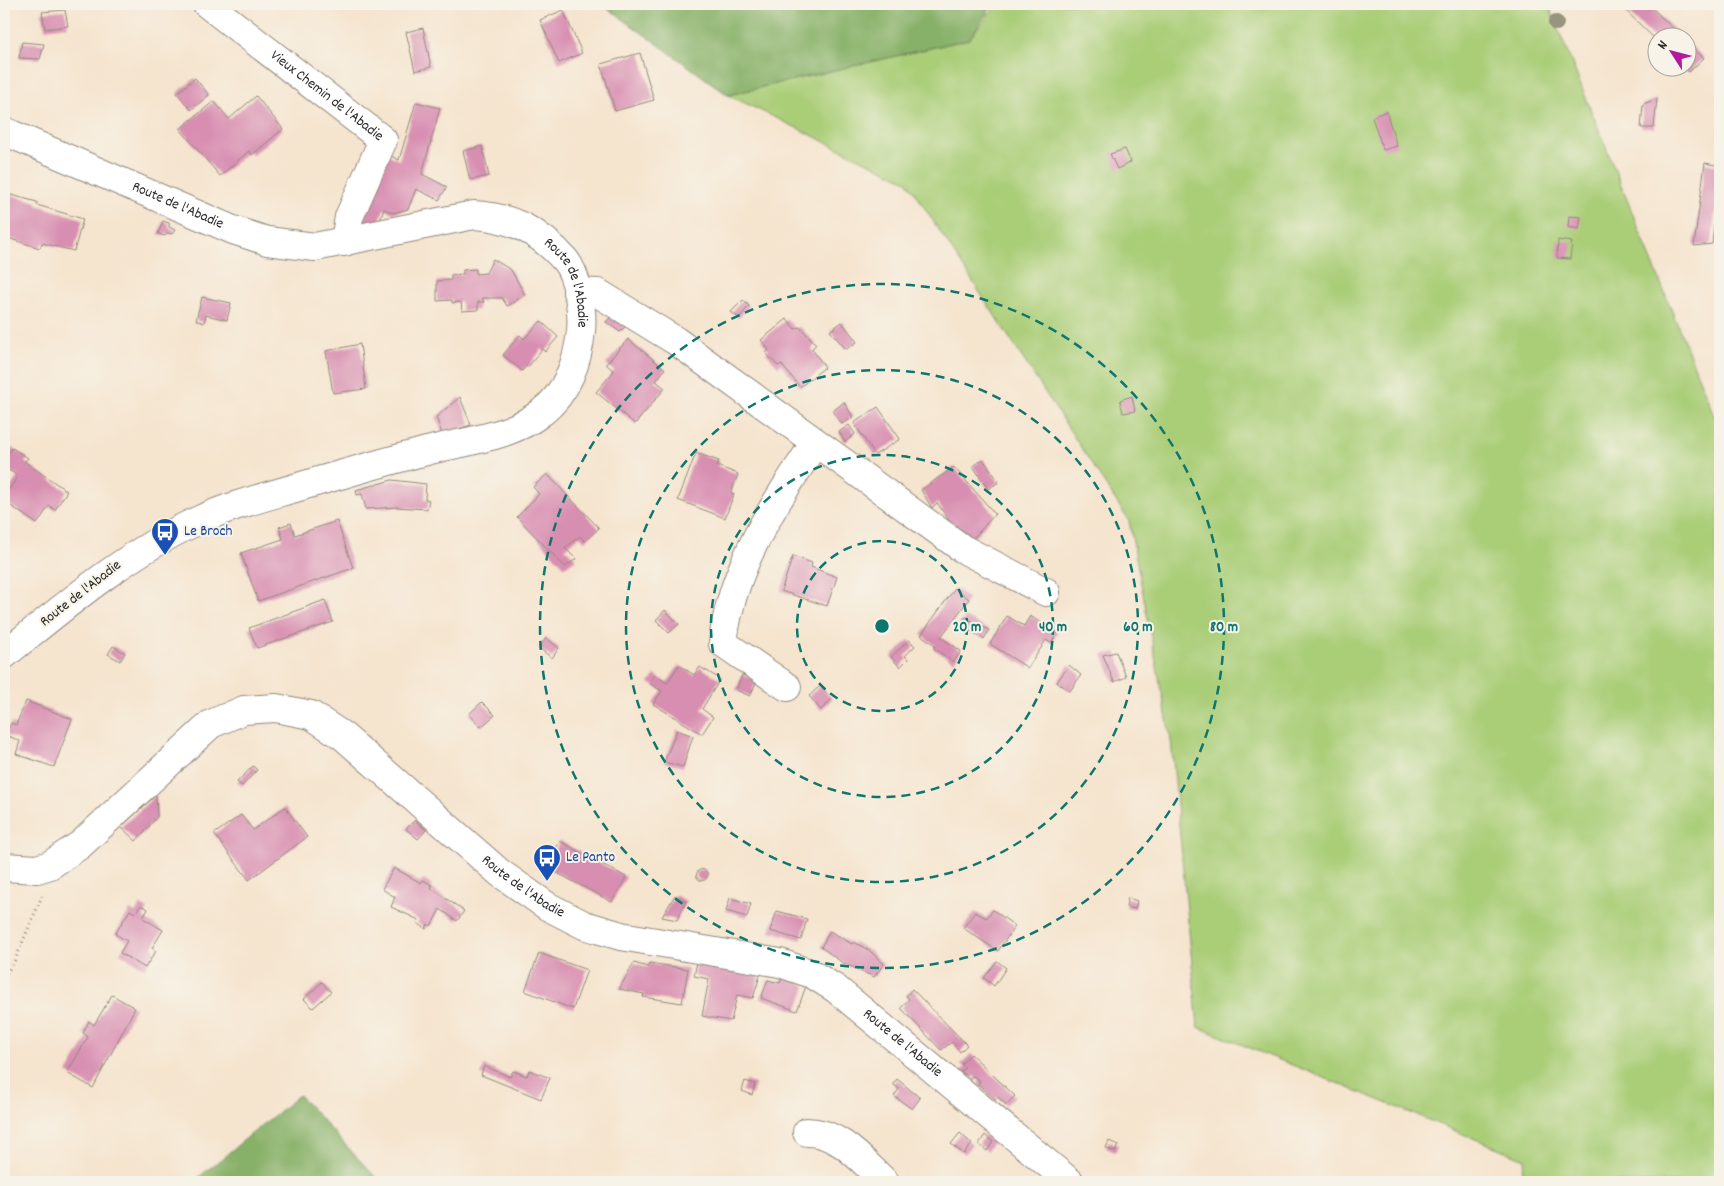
<svg xmlns="http://www.w3.org/2000/svg" width="1724" height="1186" font-family="Dekko,sans-serif">
  <style>
    .green { fill: #aace78; stroke: #6a7c52 }
    .forest { fill: #87b168; stroke: #596e4a }
    .building { fill: #d88eb1 }
    .lines { fill: none; stroke-linecap: round; stroke-linejoin: round }
    .minor-casing { stroke: #90887c; stroke-width: 30 }
    .tertiary-casing { stroke: #90887c; stroke-width: 30 }
    .path { stroke: #90887c; stroke-width: 3; stroke-dasharray: 1 4; stroke-linecap: butt }
    .minor { stroke: #fff; stroke-width: 28 }
    .tertiary { stroke: #fff; stroke-width: 28 }
    .tree { fill: #98957f }
    .ring { fill: none; stroke: #0f766e; stroke-width: 2.5; stroke-dasharray: 9 6 }
    .labels { text-anchor: middle; dominant-baseline: central; stroke-width: 4; stroke-linejoin: round; paint-order: stroke }
    .street-label { font-size: 15px; fill: #2b2b2b; stroke: #f7f3e8 }
    .transit-label { font-size: 15px; fill: #164399; stroke: #f7f3e8; text-anchor: start }
    .centre { fill: #0f766e; stroke: #f7f3e8; stroke-width: 2.5 }
    .ring-label { font-size: 15px; text-anchor: middle; font-weight: bold; fill: #0f766e; stroke: #f7f3e8; stroke-width: 4; stroke-linejoin: round; paint-order: stroke }
  </style>
  <rect width="100%" height="100%" fill="#f7f3e8"/>
  <filter id="ink" filterUnits="userSpaceOnUse"><feTurbulence type="fractalNoise" baseFrequency=".02" numOctaves="2"/><feDisplacementMap in="SourceGraphic" scale="10" xChannelSelector="R" yChannelSelector="G"/><feConvolveMatrix kernelMatrix="1 2 1 2 8 2 1 2 1" color-interpolation-filters="sRGB"/></filter>
  <filter id="wash" filterUnits="userSpaceOnUse"><feTurbulence type="fractalNoise" baseFrequency=".0096" numOctaves="4" result="noise"/><feDisplacementMap in="SourceGraphic" scale="20" xChannelSelector="R" yChannelSelector="G"/><feGaussianBlur stdDeviation="1.12" result="paint"/><feColorMatrix in="noise" values="0 0 0 0 0 0 0 0 0 0 0 0 0 0 0 0 0 1.4 0 .05"/><feComposite in="paint" operator="in"/></filter>
  <g filter="url(#wash)">
    <rect width="100%" height="100%" fill="#f5e4ce"/>
    <path class="green" d="M997,4H1548L1720,430V1182H1520L1525,1159L1198,1027L1171,740L1129,521L907,181L728,95L969,39Z"/>
    <g class="forest">
      <path d="M602,4H993L969,39L728,95Z"/>
      <path d="M299,1095L380,1182H193Z"/>
    </g>
    <g id="blocks">
      <g class="building">
        <path d="M1619,4H1648L1683,38H1656V40Z"/>
        <path d="M65,10L68,26L45,29L42,12Z"/>
        <path d="M563,10L582,53L559,63L540,20Z"/>
        <path d="M423,28L431,67L415,71L406,32Z"/>
        <path d="M1686,41L1704,58L1689,72L1684,68H1686Z"/>
        <path d="M22,42L44,44L40,59L19,58Z"/>
        <path d="M640,53L654,100L615,111L601,64Z"/>
        <path d="M195,78L209,95L191,110L177,93Z"/>
        <path d="M256,96L283,129L252,155L249,151L220,176L180,129L214,101L229,119Z"/>
        <path d="M1657,99L1654,128H1641L1643,104Z"/>
        <path d="M416,102L440,108L422,174L447,187L439,200L416,189L408,209L393,213L384,209L378,226L363,222L387,154L399,160Z"/>
        <path d="M1386,111L1397,146L1383,150L1372,117Z"/>
        <path d="M482,146L489,176L470,180L463,151Z"/>
        <path d="M1125,149L1131,162L1117,169L1110,154Z"/>
        <path d="M1705,163L1720,166L1712,244L1694,246Z"/>
        <path d="M8,194L37,202V205L83,219L74,251L42,243L40,248L4,237V208Z"/>
        <path d="M1569,216L1581,217L1579,229L1568,227Z"/>
        <path d="M163,221L169,223V227L175,230L172,234L167,233L165,236L158,234Z"/>
        <path d="M1558,240L1572,242L1570,259L1557,258Z"/>
        <path d="M493,259L511,270L525,295L507,306L502,298H482L484,302H478V310L462,311L461,302L452,303V300L437,301V281L451,280V275L463,274V270L476,269V274L486,273Z"/>
        <path d="M202,297L231,303L227,320L206,315L204,323L196,320Z"/>
        <path d="M743,300L749,306L739,318L731,312Z"/>
        <path d="M612,315L626,326L620,332L606,322Z"/>
        <path d="M787,319L795,329L800,327L816,344L812,349L825,367L800,387L781,364L778,366L766,353L769,350L761,340Z"/>
        <path d="M541,321L558,337L545,352L542,349L528,367L526,366L522,371L503,355L520,335L524,339Z"/>
        <path d="M842,322L857,342L846,349L830,331Z"/>
        <path d="M628,339L665,369L656,381L665,388L635,424L596,392L614,371L606,364Z"/>
        <path d="M360,344L366,389L333,393L326,351Z"/>
        <path d="M1132,396L1135,411L1123,413L1120,400Z"/>
        <path d="M460,397L471,425L442,434L436,417Z"/>
        <path d="M844,402L853,417L842,424L833,411Z"/>
        <path d="M878,407L900,439L875,455L854,423Z"/>
        <path d="M849,425L855,434L845,442L839,432Z"/>
        <path d="M12,448L28,458L25,462L67,491L55,510L49,506L37,524L4,501V497L18,476L4,467V461Z"/>
        <path d="M696,453L719,461L717,466L738,474L731,493L734,494L725,518L678,500Z"/>
        <path d="M983,459L999,482L988,489L973,466Z"/>
        <path d="M954,467L995,514L970,542L951,523L937,503L932,508L921,490Z"/>
        <path d="M547,474L599,528L585,541L580,536L565,548L576,559L565,567L517,517L539,494L533,487Z"/>
        <path d="M392,480L426,484L425,499L429,500L427,509L397,507L366,509L362,494L357,495L356,490Z"/>
        <path d="M337,521L353,568L258,601L241,553L283,539L279,527L291,523L295,535Z"/>
        <path d="M793,556L812,563L811,567L837,577L827,606L781,591Z"/>
        <path d="M955,588L969,599L941,637L961,651L954,662L934,649L935,645L921,635Z"/>
        <path d="M325,600L333,622L257,648L249,628Z"/>
        <path d="M665,610L679,624L669,633L656,620Z"/>
        <path d="M1007,616L1024,626L1030,616L1058,633L1051,643L1046,640L1028,668L990,644Z"/>
        <path d="M965,617L989,630L984,639L960,625Z"/>
        <path d="M546,638L559,648L552,658L539,648Z"/>
        <path d="M909,640L915,646L905,656L908,659L900,667L891,657Z"/>
        <path d="M113,646L125,653L120,661L108,654Z"/>
        <path d="M1116,652L1126,677L1114,682L1103,655Z"/>
        <path d="M679,665L694,675L700,667L720,679L702,709L713,717L702,734L653,704L662,691L649,683L655,675L667,683Z"/>
        <path d="M1069,665L1081,675L1070,691L1057,682Z"/>
        <path d="M742,675L757,680L750,696L736,690Z"/>
        <path d="M820,686L832,699L821,710L809,696Z"/>
        <path d="M26,701L72,719L54,767L16,754L20,741L6,735L11,723L16,725Z"/>
        <path d="M482,702L495,715L481,727L469,714Z"/>
        <path d="M677,730L693,736L683,767L664,762Z"/>
        <path d="M253,766L257,770L242,786L237,782Z"/>
        <path d="M156,795L157,817L136,841L121,827Z"/>
        <path d="M285,807L307,837L249,880L214,834L241,815L253,830Z"/>
        <path d="M415,820L426,830L418,839L406,829Z"/>
        <path d="M560,841L626,877L612,902L546,867Z"/>
        <path d="M394,868L421,883L423,880L432,885L431,888L464,911L457,921L440,909L431,926L428,924L426,929L417,923L419,920L391,907L395,897L382,889Z"/>
        <circle cx="702" cy="875" r="5.5"/>
        <path d="M675,895L686,901L677,920L662,917Z"/>
        <path d="M730,898L751,904L747,917L726,911Z"/>
        <path d="M1128,898L1137,901L1135,909L1126,907Z"/>
        <path d="M141,905L148,909L143,918L163,930L152,948L156,951L145,968L120,953L127,941L115,934L130,910L135,913Z"/>
        <path d="M993,910L1015,926L998,951L963,928L975,912L986,918Z"/>
        <path d="M777,911L807,919L801,940L770,931Z"/>
        <path d="M830,931L852,944L854,942L870,951L884,964L874,977L843,963L821,947Z"/>
        <path d="M539,953L587,970L573,1009L525,991Z"/>
        <path d="M997,961L1006,968L994,986L984,978Z"/>
        <path d="M697,962L761,972L753,998L737,995L731,1021L702,1016L709,979L694,976Z"/>
        <path d="M634,963L648,967L649,963L688,969L682,1003L643,997L644,994L619,989Z"/>
        <path d="M783,976L806,986L797,1011L761,998L768,980L780,983Z"/>
        <path d="M322,982L331,992L313,1008L304,999Z"/>
        <path d="M912,989L967,1045L960,1052L952,1042L941,1050L901,1008L909,999L906,996Z"/>
        <path d="M112,995L135,1008L93,1088L67,1073L88,1037L83,1033L89,1021L94,1025Z"/>
        <path d="M971,1054L1015,1096L1006,1105L998,1097L995,1099L978,1084L980,1081L973,1076L970,1078L961,1071L965,1068L961,1064Z"/>
        <path d="M484,1066L510,1077L513,1071L527,1076L529,1070L550,1078L541,1099L481,1075Z"/>
        <path d="M897,1079L920,1098L912,1109L894,1096L899,1089L893,1084Z"/>
        <path d="M745,1081L755,1084L752,1095L742,1091Z"/>
        <path d="M960,1133L972,1144L964,1154L951,1144Z"/>
        <path d="M985,1135L993,1142L987,1151L979,1144Z"/>
        <path d="M1109,1141L1118,1145L1115,1152L1106,1148Z"/>
      </g>
    </g>
  </g>
  <g filter="url(#ink)">
    <use href="#blocks" fill-opacity="0" stroke="#90887c" stroke-width="1"/>
    <g class="lines">
      <defs>
        <g id="minor">
          <path id="s1" d="M207,4L383,140L349,217L345,242"/>
          <path d="M577,292L598,293L676,341L963,549L1046,592"/>
          <path d="M787,687L723,643C731,568 774,504 815,443"/>
          <path d="M807,1132C840,1132 863,1162 885,1182"/>
        </g>
        <g id="tertiary">
          <path id="s2" d="M4,131L233,230L267,241L315,247L474,215C512,217 540,232 565,260C578,276 583,311 581,331C578,361 567,393 542,412C510,438 462,441 423,452C383,462 344,474 305,485C269,496 231,505 197,521C125,554 65,606 4,655"/>
          <path id="s3" d="M4,867L37,869L50,865L80,845L211,724L244,710L276,708L311,715L343,736L500,873L547,906L584,925L621,936L780,963L812,974L836,989L1070,1182"/>
        </g>
      </defs>
      <use href="#minor" class="minor-casing"/>
      <use href="#tertiary" class="tertiary-casing"/>
      <path class="path" d="M4,978L15,960L42,896"/>
      <use href="#minor" class="minor"/>
      <use href="#tertiary" class="tertiary"/>
    </g>
    <circle class="tree" cx="1556" cy="23" r="8"/>
  </g>
  <g class="ring">
    <circle cx="882" cy="626" r="85"/>
    <circle cx="882" cy="626" r="171"/>
    <circle cx="882" cy="626" r="256"/>
    <circle cx="882" cy="626" r="342"/>
  </g>
  <defs>
    <symbol id="bus-pin" viewBox="-11 -11 22 30"><path d="M0 17L-7.5 6A9.5 9.5 0 1 1 7.5 6Z" fill="#1a4fb4" stroke="#f7f3e8"/><path d="M-5-6H5V4H4V6H2V4H-2V6H-4V4H-5ZM-3.5-4V0h7V-4ZM-3.5 1.2v1.5H-2V1.2ZM2 1.2v1.5H3.5V1.2Z" fill="#fff"/></symbol>
  </defs>
  <g fill-rule="evenodd">
    <use href="#bus-pin" x="149" y="516" width="32" height="43"/>
    <use href="#bus-pin" x="531" y="842" width="32" height="43"/>
  </g>
  <g class="labels">
    <g class="street-label">
      <text stroke="none"><textPath href="#s1" startOffset="151">Vieux Chemin de l'Abadie</textPath></text>
      <text stroke="none"><textPath href="#s2" startOffset="189">Route de l'Abadie</textPath></text>
      <text stroke="none"><textPath href="#s2" startOffset="622">Route de l'Abadie</textPath></text>
      <text transform="translate(81 594) rotate(-38)">Route de l'Abadie</text>
      <text stroke="none"><textPath href="#s3" startOffset="638">Route de l'Abadie</textPath></text>
      <text stroke="none"><textPath href="#s3" startOffset="1058">Route de l'Abadie</textPath></text>
    </g>
    <g class="transit-label">
      <text x="184" y="532">Le Broch</text>
      <text x="566" y="858">Le Panto</text>
    </g>
  </g>
  <circle cx="882" cy="626" r="8" class="centre"/>
  <g class="ring-label">
    <text x="967" y="631">20 m</text>
    <text x="1053" y="631">40 m</text>
    <text x="1138" y="631">60 m</text>
    <text x="1224" y="631">80 m</text>
  </g>
  <rect width="1724" height="1186" fill="none" stroke="#f7f3e8" stroke-width="20"/>
  <g transform="translate(1672 52) rotate(306)"><circle r="24" fill="#f7f3e8" stroke="#a5a39c"/>
  <path d="M0-4L9 19L0 12L-9 19Z" fill="#b5179e"/>
  <text y="-8" font-size="14" font-weight="bold" text-anchor="middle" fill="#2b2b2b">N</text>
  </g>
</svg>
